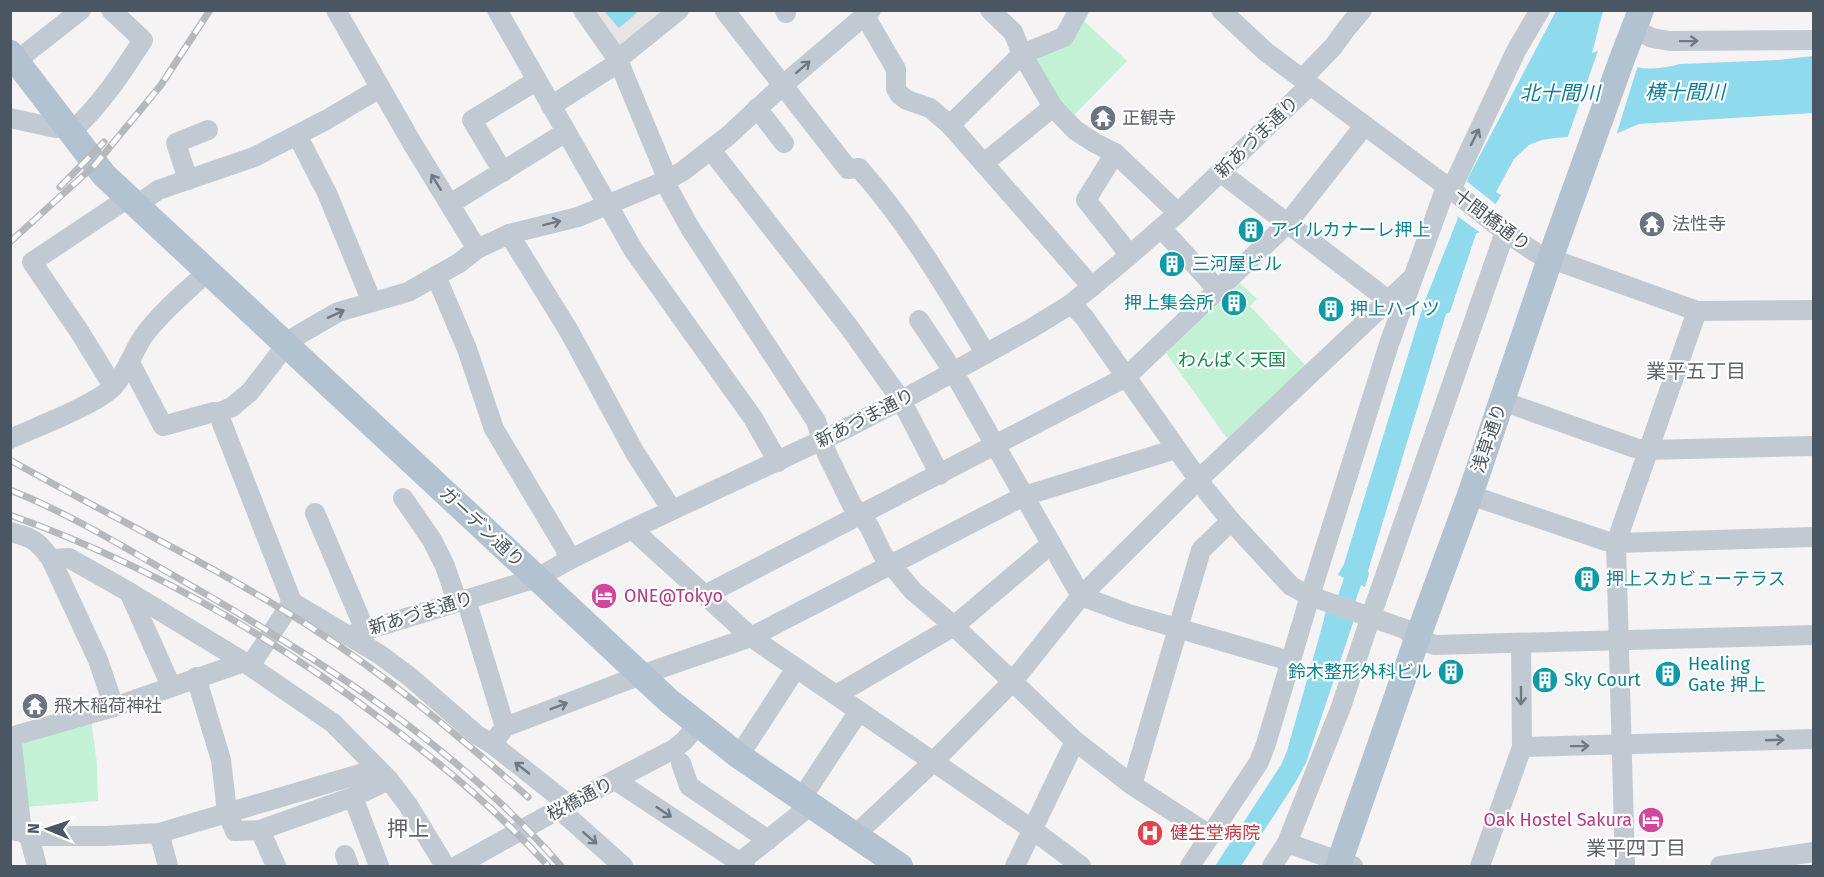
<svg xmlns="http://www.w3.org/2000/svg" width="1824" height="877" font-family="'Fira Sans','Noto Sans JP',sans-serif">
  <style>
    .education { fill: #e6e4e5 }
    .green { fill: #c3f1d5 }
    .water { fill: #90daee }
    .pier { fill: #f5f3f3 }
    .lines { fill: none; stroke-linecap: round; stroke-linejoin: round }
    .minor { stroke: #c1cad2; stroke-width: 20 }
    .major { stroke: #b3c2d1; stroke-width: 26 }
    .rail-casing { stroke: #b5b8bd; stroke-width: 7 }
    .rail { stroke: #fff; stroke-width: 4.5; stroke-dasharray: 14; stroke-linecap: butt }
    .oneway { stroke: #6e7983 }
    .labels { text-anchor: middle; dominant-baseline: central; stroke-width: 4.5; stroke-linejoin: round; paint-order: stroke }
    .worship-label { font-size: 18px; fill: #5b616d; stroke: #fff; text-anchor: start }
    .street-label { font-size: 18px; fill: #4a5661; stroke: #fff }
    .culture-label { font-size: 18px; fill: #0d838f; stroke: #fff; text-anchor: start }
    .park-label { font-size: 18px; fill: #17864f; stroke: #fff }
    .hotel-label { font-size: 18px; fill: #b23c85; stroke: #fff; text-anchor: start }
    .health-label { font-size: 18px; fill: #be3a42; stroke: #fff; text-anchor: start }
    .water-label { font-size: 20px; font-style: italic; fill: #0c7c9b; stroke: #fff }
    .neighbourhood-label { font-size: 20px; fill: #5f6368; stroke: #fff }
    .quarter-label { font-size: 21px; fill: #5f6368; stroke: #fff }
  </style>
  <rect width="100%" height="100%" fill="#f5f3f3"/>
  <path class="education" d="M591,11H669L623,47H615Z"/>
  <g class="green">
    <path d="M1084,21L1127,61L1072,117L1061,105L1033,59Z"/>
    <path d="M1240,283L1257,299L1250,306L1307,367L1229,441L1166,353Z"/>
    <path d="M91,719L97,764L98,801L25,807L15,741Z"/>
  </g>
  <g class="water">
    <path d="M604,11H639L619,28Z"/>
    <path d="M1556,11H1603L1592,53L1598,51C1626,68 1647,73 1680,64L1778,60L1813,56V113L1639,124L1618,133L1555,138L1542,140L1529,145L1514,159L1496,192L1501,195L1480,232L1476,234L1450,312L1446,314L1368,571L1369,574L1365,587L1361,585L1355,602L1359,605L1306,763L1295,783L1241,866H1215L1281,765L1287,751L1323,623L1330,594L1338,596L1344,578L1338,575L1344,564L1424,303L1458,218L1456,215L1468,178Z"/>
  </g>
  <g class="pier">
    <path d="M1599,48L1617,59L1638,65L1616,136L1567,139Z"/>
    <path d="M1465,180L1498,206L1482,234L1453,213Z"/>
  </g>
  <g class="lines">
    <g class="minor">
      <path d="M336,10L412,143L477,249"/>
      <path d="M497,10L634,251L753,418L778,462"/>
      <path d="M583,10L618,60L665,173L667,186L690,228L816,421L827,454L852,505L869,526L883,555L913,591L954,626L1075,741L1132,785L1211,836"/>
      <path d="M785,10L786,13"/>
      <path d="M990,10L1013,32L1022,54L1053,107L1075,130L1095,143L1115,153L1178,213"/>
      <path d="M1221,10L1266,52L1457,194L1505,232L1538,254L1697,311L1814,310"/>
      <path d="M725,11L848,169L859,168C909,224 947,290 986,354"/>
      <path d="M865,16L896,69V89L900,95L907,100L930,108L950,125L1092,287"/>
      <path d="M1633,28L1652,38L1670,41L1814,40"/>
      <path d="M10,66L81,10"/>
      <path d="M1302,79L1333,47L1346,29L1362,10"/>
      <path d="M551,106L613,66L622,56L679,10"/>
      <path d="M757,108L784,143"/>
      <path d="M10,118L56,128L64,123"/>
      <path d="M950,125L1022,54L1064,37L1079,10"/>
      <path d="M71,132C101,105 121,74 143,40L111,10"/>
      <path d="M297,135L327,193L372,302"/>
      <path d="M711,150L849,327L901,400L940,475"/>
      <path d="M1115,153L1086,200L1130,255"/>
      <path d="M984,163L1053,107"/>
      <path d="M503,172L472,120L536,81"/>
      <path d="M1220,172L1388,300"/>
      <path d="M188,180L176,143L208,130"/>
      <path d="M1446,187L1389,344L1310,596L1405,629L1417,639L1435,645L1814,635"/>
      <path d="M1451,190L1516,51L1540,10"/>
      <path d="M450,204L566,132"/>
      <path d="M136,206L158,190L254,157L326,120L380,88"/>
      <path d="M1161,228L1218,290"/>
      <path d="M509,234L569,331L635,453L672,510"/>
      <path d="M436,276L467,349L494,429L565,548L569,560"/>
      <path d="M1071,304L1084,317L1205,489L1231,521L1291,586L1310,596L1266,744L1259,762L1190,866"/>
      <path d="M919,320L953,371L1081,596L1129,614L1290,661"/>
      <path d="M130,363L163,426L214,412L218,413"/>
      <path d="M113,386L79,331L32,262L128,198"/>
      <path d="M1502,401L1635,448L1647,450L1814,446"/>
      <path d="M10,439C36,427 96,405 114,386C128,371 133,350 145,334C162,311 186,292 207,272"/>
      <path d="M1470,495L1606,541L1616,543L1814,537"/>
      <path d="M403,498L432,540L445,566L457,601"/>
      <path d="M315,513L365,630"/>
      <path d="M632,529L751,637L1033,830L1081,866"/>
      <path d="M10,532C32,537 38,541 51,559L69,558L129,592L244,662L333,723L389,780L408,805L445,866"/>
      <path d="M51,559L98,660L114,707"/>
      <path d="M129,592L171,686"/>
      <path d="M705,595L1126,377L1287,224L1364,126"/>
      <path d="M466,599L505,727"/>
      <path d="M292,602L218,413L232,407L250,392L280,353L295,337L338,312L408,292L459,263L477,249L509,234L578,217L667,180L683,171L729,135L782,86L871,10"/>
      <path d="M350,635L537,578L569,560L632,529L835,434L915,393L1032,328L1071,304L1130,255L1178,213L1310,85"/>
      <path d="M250,666L292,602L379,654L410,677L477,735L492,744L568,804"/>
      <path d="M196,677L221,760L227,812L235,831L260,830L353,797L389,780"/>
      <path d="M836,695L954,626L1051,544"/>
      <path d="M10,737L114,707L244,662"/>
      <path d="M11,737L22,832"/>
      <path d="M492,744L505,727L641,675L751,637L1024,496L1176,449"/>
      <path d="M1522,747L1814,739"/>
      <path d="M739,756L796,668"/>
      <path d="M681,763L689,786L768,840"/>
      <path d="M615,780L745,866"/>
      <path d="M1132,785L1201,550L1231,521"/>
      <path d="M353,797L379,866"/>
      <path d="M801,799L859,711"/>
      <path d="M559,809L623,866"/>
      <path d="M10,830L22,832L29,836H105L159,833L377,769"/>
      <path d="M260,830L276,866"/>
      <path d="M159,833L168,866"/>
      <path d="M29,836L37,866"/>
      <path d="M854,836L933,762L1013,681L1081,596L1198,480L1410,280"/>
      <path d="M1287,843L1353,866"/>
      <path d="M345,855L349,866"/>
      <path d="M457,866L559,809L674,749L684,741L698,725"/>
      <path d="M735,866L811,805"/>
      <path d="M1015,866L1075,741"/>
      <path d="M1272,866L1287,843L1341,707L1371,616L1505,232"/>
      <path d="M1480,866L1522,747L1521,644"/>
      <path d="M1625,866L1616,543L1697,311"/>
      <path d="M1720,866L1814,852"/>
    </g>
    <g class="major">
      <path d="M10,53L104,175L669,701L739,756L900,866"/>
      <path d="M1338,866L1417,639L1470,495L1550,259L1622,59L1641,10"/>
    </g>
    <defs>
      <g id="rail">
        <path d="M60,187L104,142"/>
        <path d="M10,242L95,165L161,85L210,10"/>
        <path d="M10,460C109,516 213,565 309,626C387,676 458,735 528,797"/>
        <path d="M10,490C71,514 127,549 183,581C321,660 456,745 561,866"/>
        <path d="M10,515C148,564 277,639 393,728C449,770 501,814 548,866"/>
      </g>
    </defs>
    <use href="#rail" class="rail-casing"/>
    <use href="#rail" class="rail"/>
  </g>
  <defs><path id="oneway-shaft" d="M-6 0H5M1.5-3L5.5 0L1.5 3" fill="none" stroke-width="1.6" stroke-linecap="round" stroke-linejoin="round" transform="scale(1.5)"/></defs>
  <g class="oneway">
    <use href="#oneway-shaft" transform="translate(1689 41) rotate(-1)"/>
    <use href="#oneway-shaft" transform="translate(803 67) rotate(-41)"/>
    <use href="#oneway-shaft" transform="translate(1475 137) rotate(-63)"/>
    <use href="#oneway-shaft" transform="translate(436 182) rotate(-122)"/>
    <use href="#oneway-shaft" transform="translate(552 223) rotate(-14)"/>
    <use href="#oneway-shaft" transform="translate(336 314) rotate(-25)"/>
    <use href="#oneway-shaft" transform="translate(1521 696) rotate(90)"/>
    <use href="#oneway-shaft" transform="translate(559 706) rotate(-21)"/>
    <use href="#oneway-shaft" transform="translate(1775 740) rotate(-2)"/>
    <use href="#oneway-shaft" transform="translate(1580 746) rotate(-1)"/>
    <use href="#oneway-shaft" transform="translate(522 768) rotate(-142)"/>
    <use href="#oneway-shaft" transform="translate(664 812) rotate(34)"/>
    <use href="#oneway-shaft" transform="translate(590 838) rotate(41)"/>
  </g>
  <defs>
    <symbol id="temple-disc" viewBox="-11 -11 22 22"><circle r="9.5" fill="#6b7280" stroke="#fff"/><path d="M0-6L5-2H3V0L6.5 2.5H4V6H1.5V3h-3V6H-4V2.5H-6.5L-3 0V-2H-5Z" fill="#fff"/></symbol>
    <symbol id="building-disc" viewBox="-11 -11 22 22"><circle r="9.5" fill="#0f9aa8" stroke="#fff"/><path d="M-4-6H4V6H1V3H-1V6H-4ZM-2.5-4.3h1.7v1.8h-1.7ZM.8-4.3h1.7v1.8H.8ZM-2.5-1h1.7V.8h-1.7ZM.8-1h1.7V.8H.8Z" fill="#fff"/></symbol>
    <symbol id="hotel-disc" viewBox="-11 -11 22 22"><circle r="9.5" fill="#d1479c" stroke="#fff"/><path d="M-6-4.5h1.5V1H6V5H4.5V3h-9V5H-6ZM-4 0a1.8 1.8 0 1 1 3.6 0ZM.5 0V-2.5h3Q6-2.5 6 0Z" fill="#fff"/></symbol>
    <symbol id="hospital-disc" viewBox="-11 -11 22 22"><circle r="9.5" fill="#e0444e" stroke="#fff"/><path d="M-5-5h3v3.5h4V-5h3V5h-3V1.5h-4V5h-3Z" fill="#fff"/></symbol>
  </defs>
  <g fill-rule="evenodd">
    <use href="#temple-disc" x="1088" y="103" width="30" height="30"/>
    <use href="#temple-disc" x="1637" y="209" width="30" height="30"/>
    <use href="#building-disc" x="1236" y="215" width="30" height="30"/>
    <use href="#building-disc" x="1157" y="249" width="30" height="30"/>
    <use href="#building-disc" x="1219" y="288" width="30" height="30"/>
    <use href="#building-disc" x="1316" y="294" width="30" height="30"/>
    <use href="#building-disc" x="1572" y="564" width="30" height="30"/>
    <use href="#hotel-disc" x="589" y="581" width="30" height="30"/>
    <use href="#building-disc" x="1436" y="657" width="30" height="30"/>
    <use href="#building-disc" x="1653" y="659" width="30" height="30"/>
    <use href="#building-disc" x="1530" y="665" width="30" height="30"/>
    <use href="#temple-disc" x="20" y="691" width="30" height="30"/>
    <use href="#hotel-disc" x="1636" y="805" width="30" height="30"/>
    <use href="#hospital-disc" x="1135" y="818" width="30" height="30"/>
  </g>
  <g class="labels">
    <g class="worship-label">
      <text x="1122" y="118">正観寺</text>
      <text x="1672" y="224">法性寺</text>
      <text x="54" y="706">飛木稲荷神社</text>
    </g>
    <g class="street-label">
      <text transform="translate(1257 137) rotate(-44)">新あづま通り</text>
      <text transform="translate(1492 220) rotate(37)">十間橋通り</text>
      <text transform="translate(865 418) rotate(-27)">新あづま通り</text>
      <text transform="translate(1489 438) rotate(-71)">浅草通り</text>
      <text transform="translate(482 527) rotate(43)">ガーデン通り</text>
      <text transform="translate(421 613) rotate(-17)">新あづま通り</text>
      <text transform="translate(580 799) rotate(-28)">桜橋通り</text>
    </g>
    <g class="culture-label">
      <text x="1270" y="230">アイルカナーレ押上</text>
      <text x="1192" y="264">三河屋ビル</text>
      <text x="1214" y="303" text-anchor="end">押上集会所</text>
      <text x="1350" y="309">押上ハイツ</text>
      <text x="1606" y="579">押上スカビューテラス</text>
      <text x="1688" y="664">Healing<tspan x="1688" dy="21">Gate 押上</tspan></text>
      <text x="1432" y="672" text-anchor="end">鈴木整形外科ビル</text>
      <text x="1564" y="680">Sky Court</text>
    </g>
    <g class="park-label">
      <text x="1232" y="360">わんぱく天国</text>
    </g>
    <g class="hotel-label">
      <text x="624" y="596">ONE@Tokyo</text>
      <text x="1632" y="820" text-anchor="end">Oak Hostel Sakura</text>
    </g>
    <g class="health-label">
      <text x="1170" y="833">健生堂病院</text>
    </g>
    <g class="water-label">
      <text x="1685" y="92">横十間川</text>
      <text x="1560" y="93">北十間川</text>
    </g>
    <g class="neighbourhood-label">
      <text x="1696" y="371">業平五丁目</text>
      <text x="1636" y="848">業平四丁目</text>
    </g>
    <g class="quarter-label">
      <text x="408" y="829">押上</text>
    </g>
  </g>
  <rect width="1824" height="877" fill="none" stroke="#4a5661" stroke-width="24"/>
  <g transform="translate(48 829) rotate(272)" stroke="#ffffff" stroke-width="4.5" paint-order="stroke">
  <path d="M0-4.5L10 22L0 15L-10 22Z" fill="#4a5661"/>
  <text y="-9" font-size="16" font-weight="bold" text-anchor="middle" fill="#4a5661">N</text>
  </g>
</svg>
